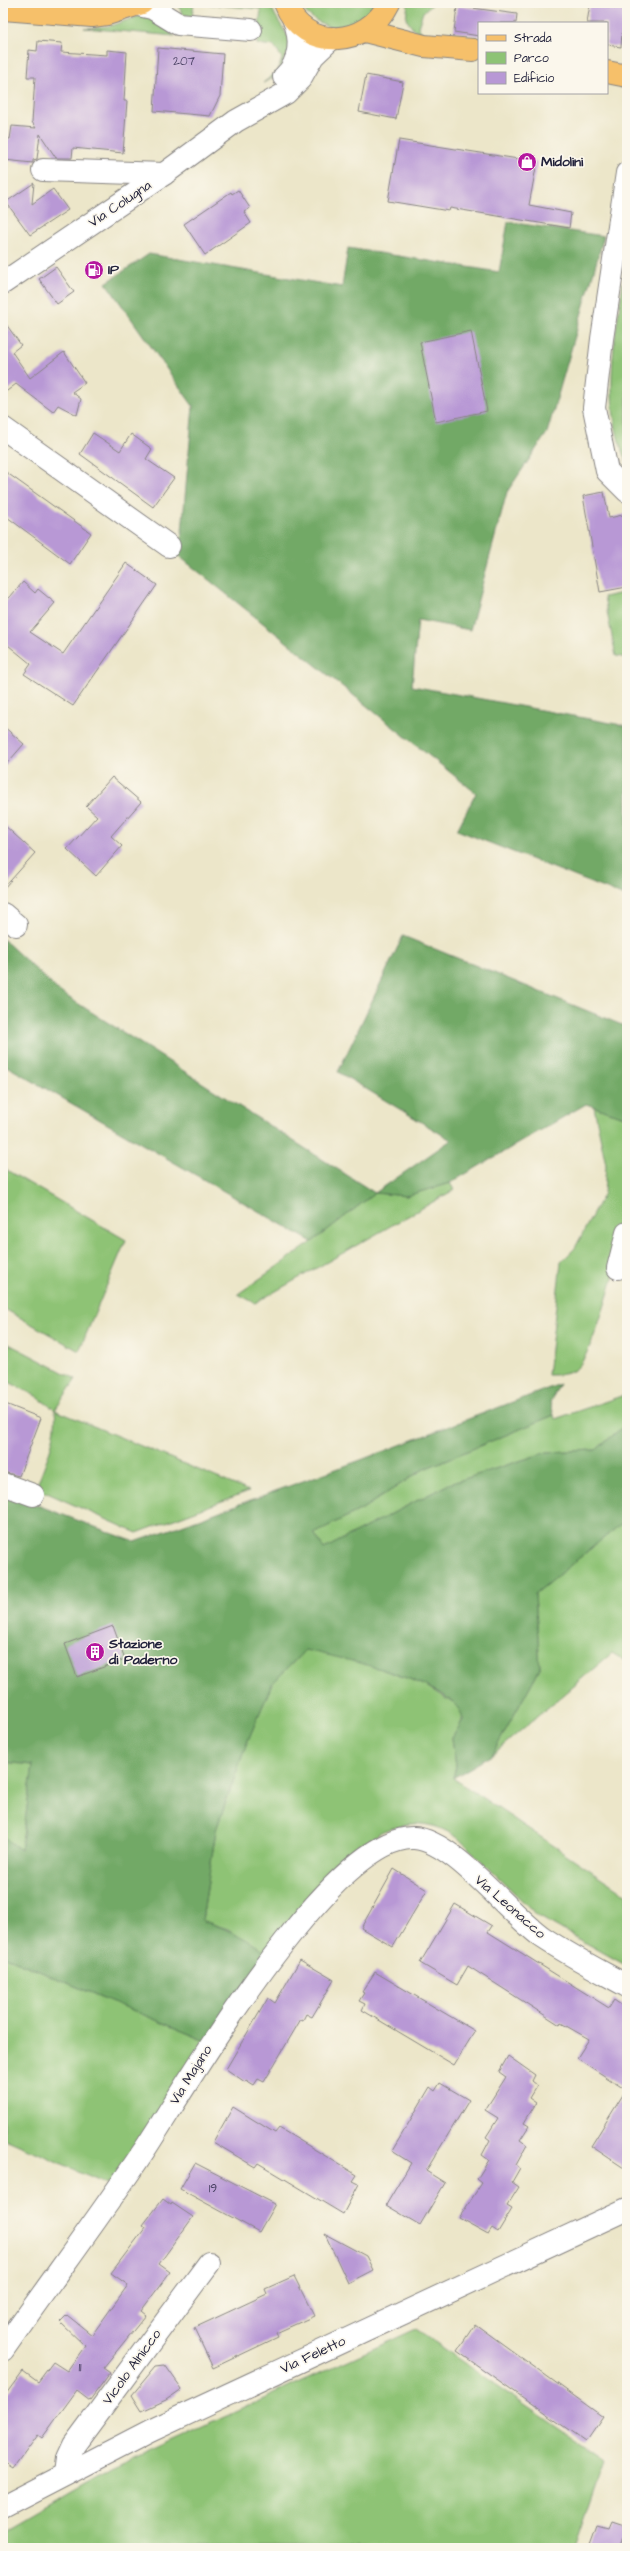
<svg xmlns="http://www.w3.org/2000/svg" width="630" height="2551" font-family="'Architects Daughter',sans-serif">
  <style>
    .green { fill: #8ec375; stroke: #587258 }
    .forest { fill: #72a966; stroke: #4a6650 }
    .building { fill: #b898d5 }
    .lines { fill: none; stroke-linecap: round; stroke-linejoin: round }
    .minor-casing { stroke: #878482; stroke-width: 24 }
    .major-casing { stroke: #878482; stroke-width: 24 }
    .minor { stroke: #fff; stroke-width: 22 }
    .major { stroke: #f6c06b; stroke-width: 22 }
    .labels { text-anchor: middle; dominant-baseline: central; stroke-width: 3.5; stroke-linejoin: round; paint-order: stroke }
    .number-label { font-size: 12px; fill: #484062 }
    .poi-label { font-size: 14px; font-weight: bold; fill: #22223b; stroke: #fbf7ec; text-anchor: start }
    .street-label { font-size: 14px; fill: #22223b; stroke: #fbf7ec }
  </style>
  <rect width="100%" height="100%" fill="#fbf7ec"/>
  <filter id="ink" filterUnits="userSpaceOnUse"><feTurbulence type="fractalNoise" baseFrequency=".025" numOctaves="2"/><feDisplacementMap in="SourceGraphic" scale="8" xChannelSelector="R" yChannelSelector="G"/><feConvolveMatrix kernelMatrix="1 2 1 2 8 2 1 2 1" color-interpolation-filters="sRGB"/></filter>
  <filter id="wash" filterUnits="userSpaceOnUse"><feTurbulence type="fractalNoise" baseFrequency=".012" numOctaves="4" result="noise"/><feDisplacementMap in="SourceGraphic" scale="16" xChannelSelector="R" yChannelSelector="G"/><feGaussianBlur stdDeviation="0.9" result="paint"/><feColorMatrix in="noise" values="0 0 0 0 0 0 0 0 0 0 0 0 0 0 0 0 0 1.4 0 .05"/><feComposite in="paint" operator="in"/></filter>
  <g filter="url(#wash)">
    <rect width="100%" height="100%" fill="#ece6c9"/>
    <g class="green">
      <path d="M178,3H270C275,19 286,30 292,45L276,76L263,83L278,71L282,58L274,46L257,44L261,9L194,3L192,17L182,14Z"/>
      <path d="M298,3H378C356,35 321,35 298,3Z"/>
      <path d="M408,3H434L423,12L418,27L423,34L413,29L406,19Z"/>
      <path d="M142,15L154,21L175,36L84,28L110,26Z"/>
      <path d="M627,258V463C598,400 618,323 627,258Z"/>
      <path d="M627,592V658L616,656L604,597Z"/>
      <path d="M594,1107L627,1118C627,1149 630,1186 627,1216C623,1247 597,1343 579,1366C571,1375 559,1375 548,1375L561,1262L575,1248L604,1193L606,1165Z"/>
      <path d="M3,1168L126,1240L79,1351L3,1308Z"/>
      <path d="M450,1183L454,1190L255,1303L238,1294L312,1242L375,1193L406,1196Z"/>
      <path d="M3,1341L76,1379L55,1410L249,1491L137,1533L36,1488C45,1462 58,1438 55,1410L36,1396L3,1379Z"/>
      <path d="M627,1394V1423L596,1450L547,1452L449,1484L324,1549L314,1533L362,1509L424,1469L554,1415L555,1419Z"/>
      <path d="M627,1519V1662L612,1653L492,1755L540,1668L535,1594Z"/>
      <path d="M305,1650L355,1660L423,1684L459,1707C467,1719 459,1727 452,1738L456,1766L453,1778L627,1895V1966L538,1916L458,1838C432,1820 407,1820 379,1833L272,1958L228,1929L202,1921L216,1830L246,1745L272,1684Z"/>
      <path d="M3,1762L33,1765L21,1850L3,1837Z"/>
      <path d="M3,1956L211,2043L117,2188L3,2138Z"/>
      <path d="M416,2329L605,2460L575,2548H3V2531L111,2469Z"/>
    </g>
    <g class="forest">
      <path d="M508,222L604,236L547,433L507,492L470,630L418,620L412,686L627,726V897L457,830L476,793L175,553L181,543L193,406L106,283L149,254L342,287L348,248L499,272Z"/>
      <path d="M403,936L627,1027V1118L586,1104L450,1183L406,1196L375,1193L312,1242L3,1064V939L60,992L375,1193L451,1140L338,1072Z"/>
      <path d="M560,1384L550,1402L554,1415L424,1469L362,1509L314,1533L324,1549L449,1484L547,1452L596,1450L627,1423V1519L535,1594L540,1668L492,1755L453,1778L456,1766L452,1738L463,1720C460,1683 337,1657 305,1650L272,1684L246,1745L216,1830L202,1920C229,1930 251,1939 272,1958L211,2043L3,1956V1837L21,1850L33,1765L3,1762V1506L8,1494L135,1542L358,1461Z"/>
    </g>
    <g id="blocks">
      <g class="building">
        <path d="M590,4L624,9L621,47L607,45V23H587Z"/>
        <path d="M457,6L517,14L516,23H479V36L454,32Z"/>
        <path d="M38,41L62,43L61,52L107,55V50L127,52L124,101H127L123,153L73,148L72,158H56L40,134L37,159L33,160V163L4,160L5,138L10,139L12,126L36,128L32,122L35,77H27L29,50L37,51Z"/>
        <path d="M158,48L223,54L220,96L210,116L154,111Z"/>
        <path d="M366,75L403,82L396,119L359,112Z"/>
        <path d="M399,140L537,162L529,205L571,213L569,228L450,208L449,211L388,201Z"/>
        <path d="M34,183L32,204L53,189L68,210L30,235L6,202Z"/>
        <path d="M238,190L250,208L244,212L251,223L205,255L184,224L231,192L232,194Z"/>
        <path d="M56,267L74,292L57,304L39,279Z"/>
        <path d="M3,320L21,345L12,352L30,378L64,352L85,383L72,392L81,399L77,415L58,405L53,412L16,384L3,394Z"/>
        <path d="M471,331L487,411L436,422L420,342Z"/>
        <path d="M93,433L120,451L131,434L152,449L146,459L174,478L153,507L80,454Z"/>
        <path d="M3,470L91,533L70,564L3,514Z"/>
        <path d="M604,492L609,518L627,514V587L600,592L583,496Z"/>
        <path d="M126,563L157,585L73,706L24,674L31,664L3,641V605L23,582L35,593L38,589L55,603L30,632L63,654Z"/>
        <path d="M3,726L24,744L3,768Z"/>
        <path d="M112,777L141,802L111,836L122,846L96,876L67,849L97,816L86,806Z"/>
        <path d="M3,824L35,853L3,889Z"/>
        <path d="M3,1403L41,1418L19,1476L3,1472Z"/>
        <path d="M113,1626L125,1659L77,1677L65,1644Z"/>
        <path d="M394,1869L427,1890L393,1947L361,1928Z"/>
        <path d="M455,1904L492,1926L488,1932L609,2008L614,2000L627,2009V2170L591,2146L626,2090L577,2058L589,2039L561,2023L560,2025L468,1966L457,1985L420,1963Z"/>
        <path d="M300,1960L334,1980L312,2017L306,2014L303,2020L301,2019L264,2082L258,2079L254,2085L246,2080L245,2082L226,2069L268,1998L275,2003Z"/>
        <path d="M375,1972L475,2031L454,2065L362,2010L365,2004L359,2001L364,1993L362,1992Z"/>
        <path d="M508,2056L535,2075L532,2081L537,2085L529,2098L536,2103L524,2123L529,2126L520,2140L527,2145L516,2165L520,2168L512,2182L519,2187L507,2206L512,2209L498,2232L492,2228L488,2234L459,2218L482,2183L477,2179L489,2160L482,2155L490,2140L486,2137L498,2118L485,2110L506,2077L499,2072Z"/>
        <path d="M440,2083L469,2100L426,2171L445,2183L420,2225L386,2205L411,2163L392,2151L430,2087L435,2091Z"/>
        <path d="M233,2107L275,2133L279,2128L357,2175L353,2181L359,2184L343,2214L258,2163L255,2167L213,2142Z"/>
        <path d="M195,2163L275,2204L259,2232L180,2189Z"/>
        <path d="M163,2199L171,2205L172,2203L193,2217L159,2264L170,2272L141,2311L146,2315L103,2368L110,2373L90,2400L77,2390L42,2438L38,2435L14,2468L3,2461V2398L23,2371L38,2382L53,2362L67,2371L85,2346L60,2322L67,2315L92,2335L128,2285L111,2273L146,2227L143,2225Z"/>
        <path d="M325,2234L366,2256L373,2270L348,2283Z"/>
        <path d="M294,2276L314,2316L276,2333L278,2337L213,2368L194,2328L267,2294L265,2289Z"/>
        <path d="M475,2324L603,2417L586,2442L457,2351Z"/>
        <path d="M165,2365L182,2389L166,2400L142,2411L132,2395L156,2366Z"/>
        <path d="M612,2522L627,2527L620,2548H590L598,2526L609,2529Z"/>
      </g>
    </g>
  </g>
  <g filter="url(#ink)">
    <use href="#blocks" fill-opacity="0" stroke="#878482" stroke-width="1"/>
    <g class="lines">
      <defs>
        <g id="minor">
          <path d="M138,5L152,8L178,24L251,30"/>
          <path d="M284,77C301,62 302,38 293,18"/>
          <path d="M43,170L164,174"/>
          <path d="M627,173L602,339L594,408L607,471L627,491"/>
          <path d="M3,283L164,174L236,121L286,93L300,79L313,56L332,38"/>
          <path d="M3,428L169,546"/>
          <path d="M3,914L16,925"/>
          <path d="M618,1268L627,1233"/>
          <path d="M3,1484L33,1495"/>
          <path d="M3,2350C49,2284 98,2219 143,2152C186,2087 332,1834 414,1838C453,1840 509,1914 542,1937C569,1955 598,1970 627,1986"/>
          <path d="M66,2474L68,2458L74,2445L209,2263"/>
          <path d="M3,2507L150,2431L627,2209"/>
        </g>
        <g id="major">
          <path d="M285,3C304,53 368,47 389,3"/>
          <path d="M3,9L92,16L107,14L142,3"/>
          <path d="M365,31L424,46L473,50"/>
          <path d="M607,72L627,76"/>
        </g>
      </defs>
      <use href="#minor" class="minor-casing"/>
      <use href="#major" class="major-casing"/>
      <use href="#minor" class="minor"/>
      <use href="#major" class="major"/>
    </g>
  </g>
  <defs>
    <symbol id="shop-disc" viewBox="-11 -11 22 22"><circle r="9.5" fill="#b5179e" stroke="#fbf7ec"/><path d="M-5-2.5h2.3a2.7 3.5 0 0 1 5.4 0H5L5.5 6h-11ZM-1.5-2.5h3a1.5 2.3 0 0 0-3 0Z" fill="#fff"/></symbol>
    <symbol id="fuel-disc" viewBox="-11 -11 22 22"><circle r="9.5" fill="#b5179e" stroke="#fbf7ec"/><path d="M-5.5-6h7V0h2V4h1.3V-2.5L3-4.5l.8-.8L6-3V5H2.5V1h-1V6h-7ZM-4.2-4.7v3.2H.2V-4.7Z" fill="#fff"/></symbol>
    <symbol id="building-disc" viewBox="-11 -11 22 22"><circle r="9.5" fill="#b5179e" stroke="#fbf7ec"/><path d="M-4-6H4V6H1V3H-1V6H-4ZM-2.5-4.3h1.7v1.8h-1.7ZM.8-4.3h1.7v1.8H.8ZM-2.5-1h1.7V.8h-1.7ZM.8-1h1.7V.8H.8Z" fill="#fff"/></symbol>
  </defs>
  <g fill-rule="evenodd">
    <use href="#shop-disc" x="516" y="151" width="22" height="22"/>
    <use href="#fuel-disc" x="83" y="259" width="22" height="22"/>
    <use href="#building-disc" x="84" y="1641" width="22" height="22"/>
  </g>
  <g class="labels">
    <g class="number-label">
      <text x="184" y="61">207</text>
      <text x="213" y="2188">19</text>
      <text x="80" y="2367">11</text>
    </g>
    <g class="poi-label">
      <text x="541" y="162">Midolini</text>
      <text x="108" y="270">IP</text>
      <text x="109" y="1644">Stazione<tspan x="109" dy="16">di Paderno</tspan></text>
    </g>
    <g class="street-label">
      <text transform="translate(120 204) rotate(-34)">Via Colugna</text>
      <text transform="translate(510 1907) rotate(41)">Via Leonacco</text>
      <text transform="translate(191 2075) rotate(-58)">Via Majano</text>
      <text transform="translate(313 2355) rotate(-25)">Via Feletto</text>
      <text transform="translate(132 2367) rotate(-54)">Vicolo Alnicco</text>
    </g>
  </g>
  <rect width="630" height="2551" fill="none" stroke="#fbf7ec" stroke-width="16"/>
  <rect x="478" y="22" width="130" height="72" fill="#fbf7ec" stroke="#a4a2a5"/>
  <rect x="486" y="35" width="20" height="6" fill="#f6c06b" stroke="#a4a2a5"/>
  <text x="514" y="42" font-size="12" fill="#22223b">Strada</text>
  <rect x="486" y="52" width="20" height="12" fill="#8ec375" stroke="#a4a2a5"/>
  <text x="514" y="62" font-size="12" fill="#22223b">Parco</text>
  <rect x="486" y="72" width="20" height="12" fill="#b898d5" stroke="#a4a2a5"/>
  <text x="514" y="82" font-size="12" fill="#22223b">Edificio</text>
</svg>
